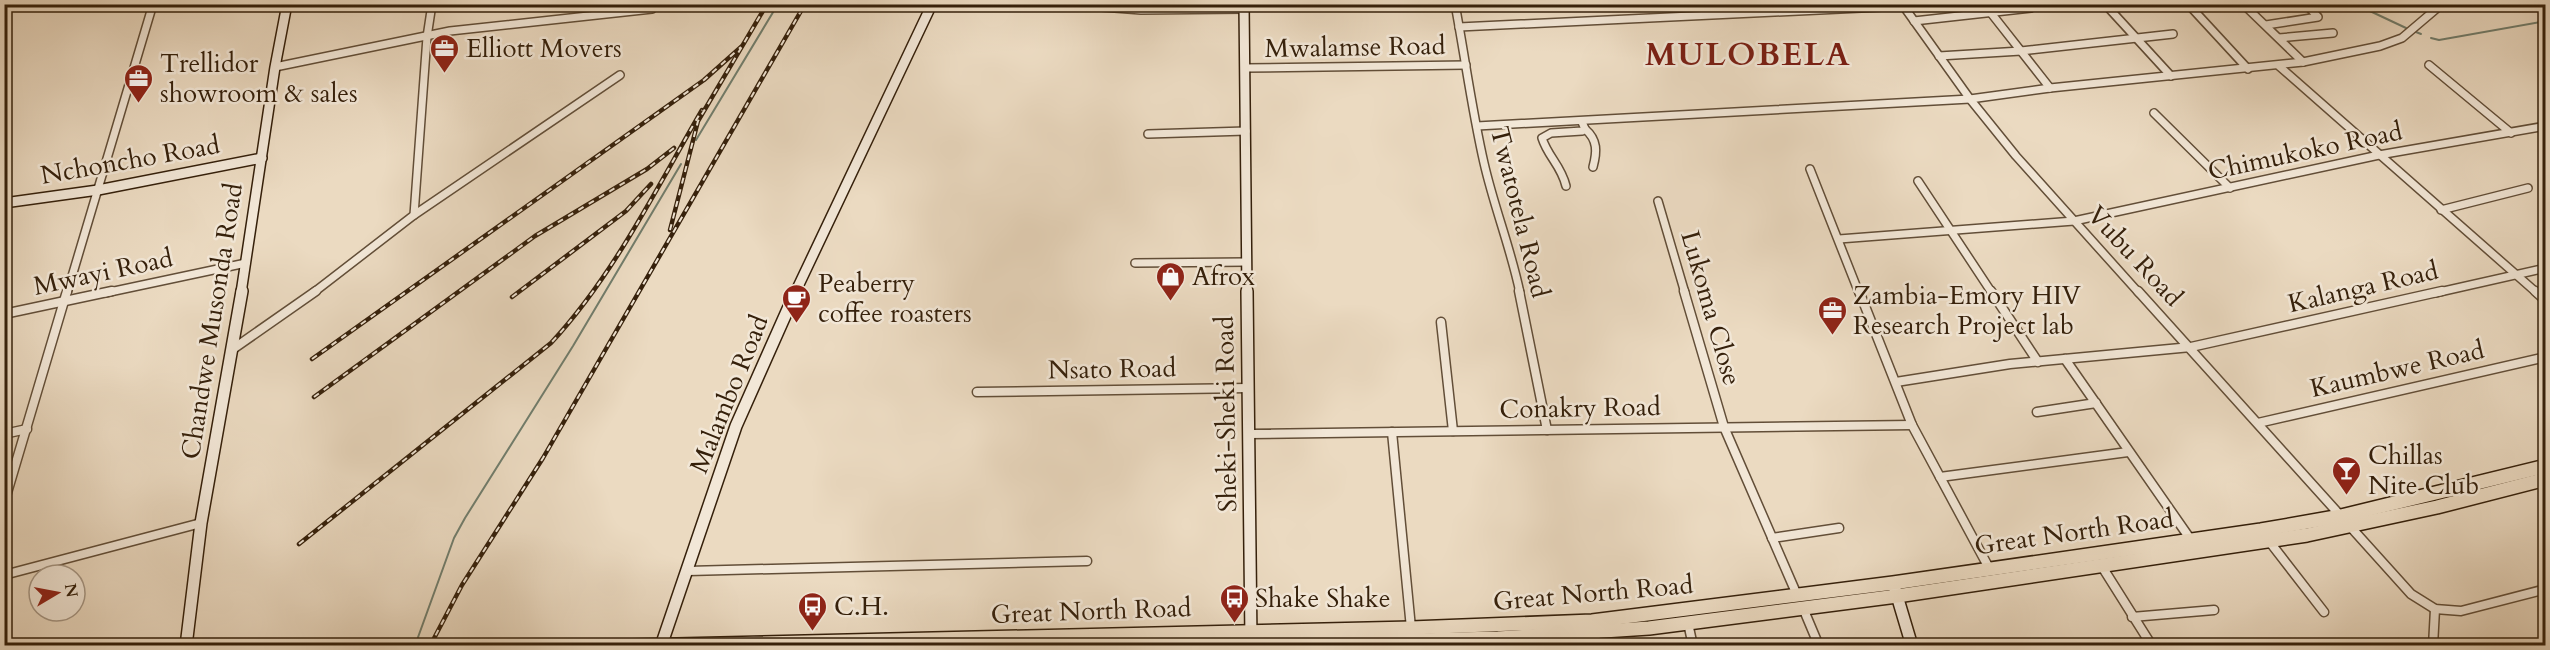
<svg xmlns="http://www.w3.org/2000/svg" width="2550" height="650" font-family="Cardo,serif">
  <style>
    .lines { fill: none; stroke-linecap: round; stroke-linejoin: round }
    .stream { stroke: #717d6c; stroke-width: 2 }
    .street-far1-casing { stroke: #624e38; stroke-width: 10 }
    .street-casing { stroke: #624e38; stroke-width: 11 }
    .secondary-far1-casing { stroke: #35200b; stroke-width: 12 }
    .secondary-casing { stroke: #35200b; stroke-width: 14 }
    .primary-casing { stroke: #35200b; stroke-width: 16 }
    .street-far1 { stroke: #f2e7d7; stroke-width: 7 }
    .street { stroke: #f2e7d7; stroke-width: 8 }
    .secondary-far1 { stroke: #f2e7d7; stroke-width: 9 }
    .secondary { stroke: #f2e7d7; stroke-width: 11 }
    .primary { stroke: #ebdac1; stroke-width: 13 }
    .rail-casing { stroke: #35200b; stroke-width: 4.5 }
    .rail { stroke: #f2e7d7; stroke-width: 2; stroke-dasharray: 6; stroke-linecap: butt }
    .labels { text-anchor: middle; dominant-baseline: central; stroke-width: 5; stroke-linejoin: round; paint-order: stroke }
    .street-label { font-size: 26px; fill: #35200b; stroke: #f2e7d7 }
    .poi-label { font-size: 26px; fill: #35200b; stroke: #f2e7d7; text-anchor: start }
    .district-label { font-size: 32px; font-weight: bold; letter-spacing: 1.5px; fill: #7a1f14; stroke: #f2e7d7 }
  </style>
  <rect width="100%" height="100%" fill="#ebdac1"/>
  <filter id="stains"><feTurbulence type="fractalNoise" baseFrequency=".00333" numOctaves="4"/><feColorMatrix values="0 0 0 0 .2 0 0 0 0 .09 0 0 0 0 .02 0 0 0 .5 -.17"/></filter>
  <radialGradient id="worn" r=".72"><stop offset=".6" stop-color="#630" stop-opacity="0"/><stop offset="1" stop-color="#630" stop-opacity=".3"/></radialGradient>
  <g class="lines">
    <g class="stream">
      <path d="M2355,4L2406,28"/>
      <path d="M2416,32L2421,34"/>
      <path d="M2431,38L2439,40L2546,21"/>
      <path d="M696,140L778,4"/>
      <path d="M417,640L454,538L465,518L573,346L681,164"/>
    </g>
    <defs>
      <g id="street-far1">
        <path d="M1062,4L1141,10L1244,9"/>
        <path d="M1455,4C1465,57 1472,111 1484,163C1494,207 1511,249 1520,293"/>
        <path d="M1902,4L1970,99L2016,156L2139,293"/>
        <path d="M2105,4L2171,76"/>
        <path d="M2188,4L2248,69"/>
        <path d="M2243,4L2303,62"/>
        <path d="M2061,5L2069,4"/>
        <path d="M1991,13L2050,88"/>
        <path d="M1914,21L2031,8"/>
        <path d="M2266,25L2318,17L2306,4"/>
        <path d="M1459,27L1903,6"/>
        <path d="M2279,38L2333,33"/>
        <path d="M1939,56L2021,51L2173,34"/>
        <path d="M2429,65L2511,133"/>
        <path d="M2279,66L2537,293"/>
        <path d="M275,67L450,31L652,9"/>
        <path d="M1245,68L1466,65"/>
        <path d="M2154,113L2230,188"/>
        <path d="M1477,126L1970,99L2050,88L2303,62L2380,46L2402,38L2442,4"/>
        <path d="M1585,129C1598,140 1597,152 1593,167"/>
        <path d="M1148,134L1246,131"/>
        <path d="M1810,169L1859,293"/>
        <path d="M1918,181L1992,293"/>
        <path d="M1566,186C1561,165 1548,157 1542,138L1551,133L1582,131L1585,129L1582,122"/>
        <path d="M1658,201L1685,293"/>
        <path d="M2441,210L2528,188"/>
        <path d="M414,215L620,75"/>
        <path d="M1839,239L2074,221L2379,155L2546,126"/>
        <path d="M1135,263L1247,262"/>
        <path d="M67,293L153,4"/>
        <path d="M105,293L246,263"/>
        <path d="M313,293L414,215L427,37L432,4"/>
        <path d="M2435,293L2546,268"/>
      </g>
      <g id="street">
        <path d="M1519,291L1547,430"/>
        <path d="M1684,291L1724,427L1797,595"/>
        <path d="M1859,291L1912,425L1989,568"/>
        <path d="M1991,291L2038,362"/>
        <path d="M2138,291L2411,594L2435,609L2461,611L2546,589"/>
        <path d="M2535,291L2546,301"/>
        <path d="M4,314L112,291"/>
        <path d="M1441,322L1453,431"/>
        <path d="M233,349L316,291"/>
        <path d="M2065,359L2191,540"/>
        <path d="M1896,382L2010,364L2191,347L2442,291"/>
        <path d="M977,392L1248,388"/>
        <path d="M2037,412L2096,403"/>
        <path d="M2258,423L2546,357"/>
        <path d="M1392,432L1411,628"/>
        <path d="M4,434L27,429"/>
        <path d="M1249,434L1912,425"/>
        <path d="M1940,477L2128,452"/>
        <path d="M4,503L67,291"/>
        <path d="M1772,538L1839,528"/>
        <path d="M2269,541L2324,612"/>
        <path d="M2101,565L2152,646"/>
        <path d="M688,571L1087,561"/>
        <path d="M4,575L201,523"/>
        <path d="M1803,608L1819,646"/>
        <path d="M2132,617L2214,610"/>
        <path d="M1688,623L1693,646"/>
        <path d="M1594,628L1597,646"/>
        <path d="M2433,646L2435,609"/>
      </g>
      <g id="secondary-far1">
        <path d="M1244,4L1247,293"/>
        <path d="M4,203L98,190L262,158"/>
        <path d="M241,293L275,67L287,4"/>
        <path d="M795,293L932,4"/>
      </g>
      <g id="secondary">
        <path d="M1247,291L1251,640"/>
        <path d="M1895,589L1912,646"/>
        <path d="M186,646L201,523L242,291"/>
        <path d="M661,646L736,426L796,291"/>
      </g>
      <g id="primary">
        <path d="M633,646L1411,628L1592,621L1893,583L2261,530L2341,516L2546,466"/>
        <path d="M1163,646L1498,638L1649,628L1897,596L2307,535L2437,507L2546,479"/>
      </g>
    </defs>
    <use href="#street-far1" class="street-far1-casing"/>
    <use href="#street" class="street-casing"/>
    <use href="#secondary-far1" class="secondary-far1-casing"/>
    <use href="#secondary" class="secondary-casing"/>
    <use href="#primary" class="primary-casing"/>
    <use href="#street-far1" class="street-far1"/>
    <use href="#street" class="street"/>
    <use href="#secondary-far1" class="secondary-far1"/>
    <use href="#secondary" class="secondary"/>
    <use href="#primary" class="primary"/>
    <defs>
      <g id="rail">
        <path d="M670,230L698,121L767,4"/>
        <path d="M512,297L626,211L651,184"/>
        <path d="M312,359L704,80L741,47"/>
        <path d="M314,397L535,236L647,169L674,148"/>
        <path d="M299,544L551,343C614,275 656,189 702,110"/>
        <path d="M430,646L462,585L543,458L805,4"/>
      </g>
    </defs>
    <use href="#rail" class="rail-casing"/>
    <use href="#rail" class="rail"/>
  </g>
  <defs>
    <symbol id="office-pin" viewBox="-11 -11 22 30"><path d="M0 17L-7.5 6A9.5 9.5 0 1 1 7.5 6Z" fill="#8f2418" stroke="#f2e7d7"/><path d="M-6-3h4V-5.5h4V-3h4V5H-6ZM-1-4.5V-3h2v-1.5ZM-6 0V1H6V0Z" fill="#fff"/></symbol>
    <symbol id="shop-pin" viewBox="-11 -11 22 30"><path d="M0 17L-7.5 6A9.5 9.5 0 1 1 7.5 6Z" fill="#8f2418" stroke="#f2e7d7"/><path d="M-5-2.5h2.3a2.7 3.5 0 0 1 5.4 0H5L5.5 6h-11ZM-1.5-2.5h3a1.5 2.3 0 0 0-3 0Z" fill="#fff"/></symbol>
    <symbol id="cafe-pin" viewBox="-11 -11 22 30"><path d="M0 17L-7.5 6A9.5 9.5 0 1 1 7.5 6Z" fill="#8f2418" stroke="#f2e7d7"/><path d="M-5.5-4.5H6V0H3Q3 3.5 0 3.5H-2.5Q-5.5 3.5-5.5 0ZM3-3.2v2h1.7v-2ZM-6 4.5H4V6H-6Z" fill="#fff"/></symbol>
    <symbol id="bar-pin" viewBox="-11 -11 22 30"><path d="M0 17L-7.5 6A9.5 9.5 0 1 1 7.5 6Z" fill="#8f2418" stroke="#f2e7d7"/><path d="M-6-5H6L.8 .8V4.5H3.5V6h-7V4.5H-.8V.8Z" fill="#fff"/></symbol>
    <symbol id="bus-pin" viewBox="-11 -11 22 30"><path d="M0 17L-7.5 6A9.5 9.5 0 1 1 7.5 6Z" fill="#8f2418" stroke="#f2e7d7"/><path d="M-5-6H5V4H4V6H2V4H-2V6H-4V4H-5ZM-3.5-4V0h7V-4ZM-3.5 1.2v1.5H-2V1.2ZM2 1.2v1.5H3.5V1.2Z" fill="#fff"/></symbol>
  </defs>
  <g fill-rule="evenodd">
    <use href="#office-pin" x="428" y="32" width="33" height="45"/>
    <use href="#office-pin" x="122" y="62" width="33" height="45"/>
    <use href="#shop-pin" x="1154" y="260" width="33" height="45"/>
    <use href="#cafe-pin" x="780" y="282" width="33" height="45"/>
    <use href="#office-pin" x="1816" y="294" width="33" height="45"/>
    <use href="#bar-pin" x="2330" y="454" width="33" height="45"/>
    <use href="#bus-pin" x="1218" y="582" width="33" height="45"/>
    <use href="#bus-pin" x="796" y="590" width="33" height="45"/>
  </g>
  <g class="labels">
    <g class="street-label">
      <text transform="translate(1355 47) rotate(-1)">Mwalamse Road</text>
      <text transform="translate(2305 151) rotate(-12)">Chimukoko Road</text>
      <text transform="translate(130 160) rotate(-10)">Nchoncho Road</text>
      <text transform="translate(1520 212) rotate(76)">Twatotela Road</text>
      <text transform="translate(2135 256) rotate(47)">Vubu Road</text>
      <text transform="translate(103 272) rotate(-12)">Mwayi Road</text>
      <text transform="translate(2363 287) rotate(-13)">Kalanga Road</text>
      <text transform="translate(1711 308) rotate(74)">Lukoma Close</text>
      <text transform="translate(212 321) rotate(-81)">Chandwe Musonda Road</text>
      <text transform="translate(1112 369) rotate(-1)">Nsato Road</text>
      <text transform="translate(2397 369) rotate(-13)">Kaumbwe Road</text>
      <text transform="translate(729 394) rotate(-68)">Malambo Road</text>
      <text transform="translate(1580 408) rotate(-1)">Conakry Road</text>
      <text transform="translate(1226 414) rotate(-91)">Sheki-Sheki Road</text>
      <text transform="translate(2074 532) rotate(-8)">Great North Road</text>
      <text transform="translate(1593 593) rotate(-5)">Great North Road</text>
      <text transform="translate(1091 611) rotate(-2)">Great North Road</text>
    </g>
    <g class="poi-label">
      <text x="466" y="48">Elliott Movers</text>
      <text x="160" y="63">Trellidor<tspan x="160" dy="30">showroom &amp; sales</tspan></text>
      <text x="1192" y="276">Afrox</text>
      <text x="818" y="283">Peaberry<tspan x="818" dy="30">coffee roasters</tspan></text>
      <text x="1853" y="295">Zambia-Emory HIV<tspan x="1853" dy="30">Research Project lab</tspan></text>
      <text x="2368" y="455">Chillas<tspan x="2368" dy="30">Nite Club</tspan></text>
      <text x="1255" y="598">Shake Shake</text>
      <text x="834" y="606">C.H.</text>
    </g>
    <g class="district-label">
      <text x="1748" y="55">MULOBELA</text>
    </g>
  </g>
  <rect width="2550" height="650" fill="none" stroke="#ebdac1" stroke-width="24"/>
  <rect x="6" y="6" width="2538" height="638" fill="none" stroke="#35200b" stroke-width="3"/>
  <rect x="12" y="12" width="2526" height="626" fill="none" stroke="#35200b" stroke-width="1.5"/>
  <g transform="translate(57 593) rotate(80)"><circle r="28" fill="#f2e7d7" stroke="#a69785" stroke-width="1.5"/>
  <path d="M0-4.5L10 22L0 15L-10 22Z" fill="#8f2418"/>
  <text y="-9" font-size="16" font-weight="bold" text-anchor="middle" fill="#35200b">N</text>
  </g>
  <rect width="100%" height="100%" filter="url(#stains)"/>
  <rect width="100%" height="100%" fill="url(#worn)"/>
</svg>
